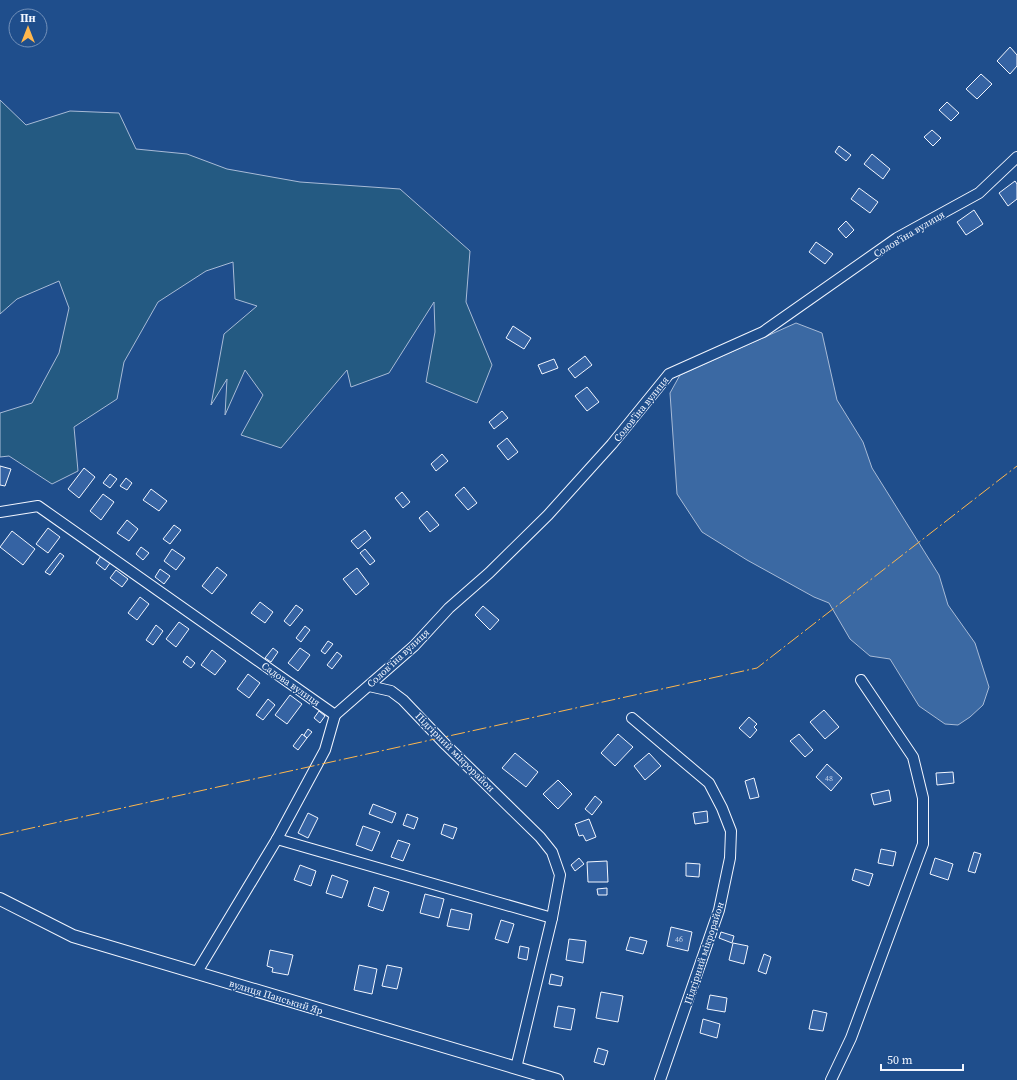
<svg xmlns="http://www.w3.org/2000/svg" width="1017" height="1080" font-family="'Source Serif 4',serif">
  <style>
    .green { fill: #245a82; stroke: #a8bbd7 }
    .water { fill: #3b69a3; stroke: #a8bbd7 }
    .building { fill: #3563a3; stroke: #f2f6ff }
    .lines { fill: none; stroke-linecap: round; stroke-linejoin: round }
    .minor-casing { stroke: #f2f6ff; stroke-width: 12 }
    .tertiary-casing { stroke: #f2f6ff; stroke-width: 14 }
    .minor { stroke: #1f4e8c; stroke-width: 10 }
    .tertiary { stroke: #1f4e8c; stroke-width: 12 }
    .power { stroke: #ffb74d; stroke-width: 1; stroke-dasharray: 14 3 2 3; stroke-linecap: butt }
    .labels { text-anchor: middle; dominant-baseline: central; stroke-width: 3; stroke-linejoin: round; paint-order: stroke }
    .number-label { font-size: 8px; fill: #c3d1e8 }
    .street-label { font-size: 10px; fill: #f2f6ff; stroke: #1f4e8c }
  </style>
  <rect width="100%" height="100%" fill="#1f4e8c"/>
  <path class="green" d="M0,100L26,125L70,111L119,113L136,149L187,154L227,169L300,182L400,189L470,251L466,302L492,365L477,403L426,382L435,332L434,302L389,373L351,387L347,370L281,448L241,435L263,395L245,370L225,415L227,379L211,405L224,334L257,306L235,299L233,262L206,271L158,302L124,362L117,399L74,427L78,471L52,484L9,456L0,457V413L32,403L59,353L69,308L59,281L17,299L0,314Z"/>
  <path class="water" d="M796,323L822,333L837,400L863,442L872,468L939,575L948,605L975,643L989,687L983,705L970,717L958,725L945,724L919,706L890,659L870,656L850,639L829,603L814,597L747,560L702,532L677,494L670,393L680,375Z"/>
  <g class="building">
    <path d="M1010,47L1017,55V66L1010,74L997,61Z"/>
    <path d="M981,74L992,84L977,99L966,89Z"/>
    <path d="M947,102L959,113L951,121L939,110Z"/>
    <path d="M932,130L941,138L933,146L924,137Z"/>
    <path d="M839,146L851,155L846,161L835,152Z"/>
    <path d="M872,154L890,169L883,179L864,164Z"/>
    <path d="M1015,181L1017,184V199L1008,206L999,193Z"/>
    <path d="M859,188L878,202L870,213L851,199Z"/>
    <path d="M974,210L983,224L966,235L957,222Z"/>
    <path d="M846,221L854,230L846,238L838,229Z"/>
    <path d="M816,242L833,254L825,264L809,252Z"/>
    <path d="M513,326L531,338L524,349L506,338Z"/>
    <path d="M585,356L592,365L575,378L568,369Z"/>
    <path d="M554,359L558,368L542,374L538,365Z"/>
    <path d="M587,387L599,402L587,411L575,396Z"/>
    <path d="M502,411L508,418L494,429L489,422Z"/>
    <path d="M507,438L518,452L508,460L497,446Z"/>
    <path d="M442,454L448,461L436,471L431,464Z"/>
    <path d="M0,466L11,469L5,486L0,485Z"/>
    <path d="M84,468L95,477L79,498L68,489Z"/>
    <path d="M110,474L117,479L110,488L103,483Z"/>
    <path d="M126,478L132,483L127,490L120,486Z"/>
    <path d="M464,487L477,503L468,510L455,495Z"/>
    <path d="M151,489L167,501L159,511L143,500Z"/>
    <path d="M402,492L410,502L403,508L395,498Z"/>
    <path d="M103,494L114,502L101,520L90,511Z"/>
    <path d="M427,511L439,525L430,532L419,518Z"/>
    <path d="M127,520L138,529L129,541L117,533Z"/>
    <path d="M174,525L181,530L170,544L163,539Z"/>
    <path d="M48,528L60,537L48,553L36,544Z"/>
    <path d="M365,530L371,538L358,549L351,541Z"/>
    <path d="M12,531L35,549L23,565L0,547Z"/>
    <path d="M141,547L149,553L143,560L136,554Z"/>
    <path d="M172,549L185,558L176,570L164,561Z"/>
    <path d="M365,549L375,561L370,565L360,553Z"/>
    <path d="M60,553L64,556L50,575L45,572Z"/>
    <path d="M101,556L110,563L105,570L96,563Z"/>
    <path d="M217,567L227,575L212,594L202,586Z"/>
    <path d="M357,568L369,584L356,595L343,579Z"/>
    <path d="M160,569L170,576L164,584L155,577Z"/>
    <path d="M116,570L128,579L122,587L110,578Z"/>
    <path d="M140,597L149,604L137,620L128,613Z"/>
    <path d="M260,602L273,612L265,623L251,613Z"/>
    <path d="M296,605L303,610L290,626L284,621Z"/>
    <path d="M483,606L499,620L490,630L475,615Z"/>
    <path d="M179,622L189,629L176,647L166,639Z"/>
    <path d="M156,625L163,631L153,645L146,640Z"/>
    <path d="M305,626L310,630L301,642L296,638Z"/>
    <path d="M328,641L333,644L325,654L321,651Z"/>
    <path d="M273,648L278,652L271,662L265,658Z"/>
    <path d="M300,648L310,655L298,671L288,663Z"/>
    <path d="M212,650L226,661L215,675L201,665Z"/>
    <path d="M337,652L342,656L332,669L327,665Z"/>
    <path d="M187,656L195,663L191,668L183,662Z"/>
    <path d="M248,674L260,683L249,698L237,689Z"/>
    <path d="M290,695L302,704L287,724L275,715Z"/>
    <path d="M268,699L275,705L263,720L256,715Z"/>
    <path d="M824,710L839,727L825,739L810,722Z"/>
    <path d="M319,711L325,716L320,723L314,718Z"/>
    <path d="M749,717L757,724L754,727L757,730L750,738L739,728Z"/>
    <path d="M308,729L312,732L307,738L304,735Z"/>
    <path d="M302,734L307,738L298,750L293,746Z"/>
    <path d="M618,734L633,747L615,766L601,753Z"/>
    <path d="M799,734L813,750L805,757L790,741Z"/>
    <path d="M515,753L538,772L526,787L502,768Z"/>
    <path d="M649,753L661,766L645,780L634,766Z"/>
    <path d="M827,764L842,778L831,791L816,777Z"/>
    <path d="M953,772L954,783L937,785L936,773Z"/>
    <path d="M754,778L759,797L750,799L745,781Z"/>
    <path d="M558,780L572,794L558,809L543,794Z"/>
    <path d="M889,790L891,801L874,805L871,794Z"/>
    <path d="M595,796L602,802L592,815L585,809Z"/>
    <path d="M373,804L396,813L392,823L369,814Z"/>
    <path d="M707,811L708,822L695,824L693,813Z"/>
    <path d="M308,813L318,818L308,838L298,833Z"/>
    <path d="M407,814L418,818L414,829L403,825Z"/>
    <path d="M589,819L596,837L586,841L583,835L579,836L575,824Z"/>
    <path d="M444,824L457,828L453,839L441,834Z"/>
    <path d="M363,826L380,832L372,851L356,845Z"/>
    <path d="M398,840L410,844L403,861L391,857Z"/>
    <path d="M881,849L896,852L893,866L878,863Z"/>
    <path d="M974,852L981,854L975,873L968,871Z"/>
    <path d="M579,858L584,864L575,871L571,865Z"/>
    <path d="M935,858L953,864L948,880L930,874Z"/>
    <path d="M607,861L608,882H588L587,862Z"/>
    <path d="M686,863L700,864L699,877L686,876Z"/>
    <path d="M300,865L316,871L311,886L294,880Z"/>
    <path d="M855,869L873,874L869,886L852,880Z"/>
    <path d="M332,875L348,881L342,898L326,893Z"/>
    <path d="M374,887L389,892L383,911L368,906Z"/>
    <path d="M607,888V895H598L597,889Z"/>
    <path d="M425,894L444,899L439,918L420,913Z"/>
    <path d="M451,909L472,914L469,930L447,926Z"/>
    <path d="M501,920L514,924L508,943L495,939Z"/>
    <path d="M671,927L692,932L688,951L667,946Z"/>
    <path d="M721,932L734,936L732,943L719,938Z"/>
    <path d="M630,937L647,941L643,954L626,950Z"/>
    <path d="M569,939L586,941L583,963L566,960Z"/>
    <path d="M733,943L748,946L744,964L729,960Z"/>
    <path d="M520,946L529,948L527,960L518,958Z"/>
    <path d="M270,950L293,955L288,975L272,972L273,968L267,966Z"/>
    <path d="M764,954L771,957L766,974L758,971Z"/>
    <path d="M359,965L377,969L372,994L354,990Z"/>
    <path d="M387,965L402,968L397,989L382,986Z"/>
    <path d="M551,974L563,977L561,986L549,984Z"/>
    <path d="M601,992L623,996L618,1022L596,1018Z"/>
    <path d="M710,995L727,998L725,1012L707,1009Z"/>
    <path d="M558,1006L575,1009L571,1030L554,1027Z"/>
    <path d="M813,1010L827,1013L823,1031L809,1029Z"/>
    <path d="M703,1019L720,1024L717,1038L700,1033Z"/>
    <path d="M598,1048L608,1051L604,1065L594,1062Z"/>
  </g>
  <g class="lines">
    <defs>
      <g id="minor">
        <path d="M0,512L38,506L335,715L325,750L277,839L197,972"/>
        <path d="M369,686L391,691L403,700L446,745L540,837L552,852L560,875L552,918L516,1068"/>
        <path d="M335,715L414,646L449,608L489,573L548,515L612,444L669,374L763,332L897,238L979,193L1017,157"/>
        <path d="M632,718L709,783L722,808L731,831L730,858L719,910L660,1080"/>
        <path d="M277,839L552,918"/>
        <path d="M831,1080L851,1038L923,844V798L913,757L861,680"/>
      </g>
      <path id="tertiary" d="M0,899L73,936L557,1080"/>
    </defs>
    <use href="#minor" class="minor-casing"/>
    <use href="#tertiary" class="tertiary-casing"/>
    <use href="#minor" class="minor"/>
    <use href="#tertiary" class="tertiary"/>
    <path class="power" d="M0,835L757,668L1017,466"/>
  </g>
  <g class="labels">
    <g class="number-label">
      <text x="829" y="778">48</text>
      <text x="679" y="939">46</text>
    </g>
    <g class="street-label">
      <text transform="translate(909 234) rotate(-31)">Солов'їна вулиця</text>
      <text transform="translate(641 409) rotate(-51)">Солов'їна вулиця</text>
      <text transform="translate(398 658) rotate(-43)">Солов'їна вулиця</text>
      <text transform="translate(291 684) rotate(35)">Садова вулиця</text>
      <text transform="translate(455 752) rotate(45)">Підгірний мікрорайон</text>
      <text transform="translate(704 953) rotate(-72)">Підгірний мікрорайон</text>
      <text transform="translate(276 997) rotate(17)">вулиця Панський Яр</text>
    </g>
  </g>
  <g transform="translate(28 28)"><circle r="19" fill="#1f4e8c" stroke="#7391ba"/>
  <path d="M0-3L7 15L0 10L-7 15Z" fill="#ffb74d"/>
  <text y="-6" font-size="11" font-weight="bold" text-anchor="middle" fill="#f2f6ff">Пн</text>
  </g>
  <path d="M881 1064v6h82v-6" fill="none" stroke="#f2f6ff" stroke-width="2"/>
  <text x="887" y="1064" font-size="12" fill="#f2f6ff" stroke="#1f4e8c" stroke-width="3" paint-order="stroke">50 m</text>
</svg>
